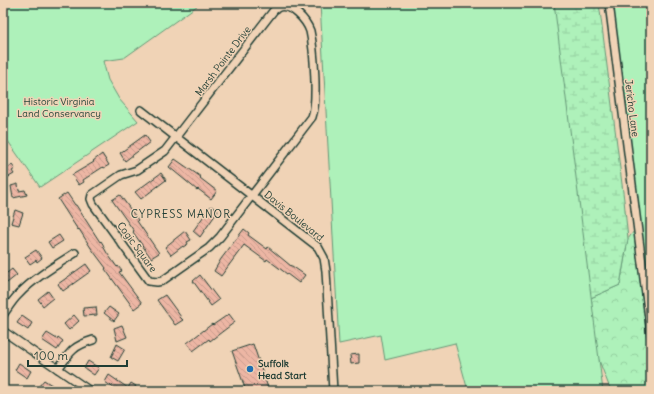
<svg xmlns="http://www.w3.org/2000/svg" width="654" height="394" font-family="Delius,sans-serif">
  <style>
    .forest { fill: url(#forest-crowns); stroke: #669777 }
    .wetland { fill: url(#wetland-marsh); stroke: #669777 }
    .park { fill: #aef1ba; stroke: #669777 }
    .building { fill: url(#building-back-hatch); stroke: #1f3d34 }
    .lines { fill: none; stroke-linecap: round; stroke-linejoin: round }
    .street-casing { stroke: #1f3d34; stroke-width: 10 }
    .street { stroke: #f0d3b6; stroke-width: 7 }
    .poi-dot { fill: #1f6fb2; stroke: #f0d3b6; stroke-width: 1.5 }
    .labels { text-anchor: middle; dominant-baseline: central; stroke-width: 3; stroke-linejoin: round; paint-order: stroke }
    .street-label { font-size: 10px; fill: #1f3d34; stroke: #f0d3b6 }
    .park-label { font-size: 10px; fill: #26463b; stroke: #f0d3b6 }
    .poi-label { font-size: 10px; font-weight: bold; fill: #1f3d34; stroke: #f0d3b6; text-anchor: start }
    .neighbourhood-label { font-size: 11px; letter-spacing: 1px; fill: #1f3d34; stroke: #f0d3b6 }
  </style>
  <defs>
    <pattern id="forest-crowns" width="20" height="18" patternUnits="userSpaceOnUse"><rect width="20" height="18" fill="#aef1ba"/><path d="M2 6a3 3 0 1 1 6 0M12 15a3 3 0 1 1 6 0" fill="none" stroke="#95d0a0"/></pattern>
    <pattern id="wetland-marsh" width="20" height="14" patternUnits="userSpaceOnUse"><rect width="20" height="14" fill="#aef1ba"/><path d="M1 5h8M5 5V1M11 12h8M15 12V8" fill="none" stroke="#95d0a0"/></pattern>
    <pattern id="building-back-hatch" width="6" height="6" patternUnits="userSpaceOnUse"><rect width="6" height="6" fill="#edb6a4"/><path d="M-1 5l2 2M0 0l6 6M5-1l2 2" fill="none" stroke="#cb9d8e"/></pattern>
  </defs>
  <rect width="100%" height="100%" fill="#f0d3b6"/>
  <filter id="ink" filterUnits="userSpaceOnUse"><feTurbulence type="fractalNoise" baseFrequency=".025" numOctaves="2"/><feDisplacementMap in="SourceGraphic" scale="8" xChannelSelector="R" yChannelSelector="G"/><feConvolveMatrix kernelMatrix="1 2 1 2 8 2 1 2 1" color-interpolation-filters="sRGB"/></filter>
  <g filter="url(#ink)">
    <path class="forest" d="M634,231L651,370V391H611L577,304L620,285L628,239Z"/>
    <path class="wetland" d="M383,3H599L624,200L628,239L620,285L577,304Z"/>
    <g class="park">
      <path d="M3,3H201L124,58L103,61L108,80L119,99L138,121L40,187L3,134Z"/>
      <path d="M320,3H554L603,391H468L455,343L385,360L381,335L339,344Z"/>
      <path d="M610,3H651V310Z"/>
    </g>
    <g class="building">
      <path d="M145,135L150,142L125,161L120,153Z"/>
      <path d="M102,154L109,165L104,168L103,167L83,180L84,182L79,185L72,175L94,162L93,161Z"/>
      <path d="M3,158L9,167L12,165L15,169L12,171L14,174L7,178L3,173Z"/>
      <path d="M175,159L201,177L200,178L217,191L211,199L198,189L197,190L169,167Z"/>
      <path d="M161,173L166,180L141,199L135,192Z"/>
      <path d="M18,184L19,191L25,190L27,195L13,198L11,186Z"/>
      <path d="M67,193L75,205H76L100,242L101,241L104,246H103L107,253L117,267L118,266L122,271L119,272L142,303L134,309L105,269L106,268L91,248L79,229L78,230L58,199Z"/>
      <path d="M120,195L138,220L137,221L159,253L151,258L133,232L134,231L112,200Z"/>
      <path d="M211,206L218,211L200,237L193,231Z"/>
      <path d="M15,210L23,213L19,225L11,223Z"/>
      <path d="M244,229L249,233L248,235L267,249L268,247L291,266H292L305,275L299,283L267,259L266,261L244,245L221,276L214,271L221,259Z"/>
      <path d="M185,231L191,240L187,242L188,244L183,247V246L171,255L165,247Z"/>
      <path d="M59,235L63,241L52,248L48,242Z"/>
      <path d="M36,250L42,258L37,262L36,260L30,264L25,257Z"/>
      <path d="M86,264L91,271L63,291L58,284Z"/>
      <path d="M12,269L17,275L7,283L3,278V276Z"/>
      <path d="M200,275L219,300L211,306L193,281Z"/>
      <path d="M48,291L53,298L43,306L38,299Z"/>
      <path d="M165,295L181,317H180L183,320L175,325L157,300Z"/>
      <path d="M96,307L97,315L84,316L83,308Z"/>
      <path d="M109,307L119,314L114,321L104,313Z"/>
      <path d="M229,314L235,322L210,341L209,339L193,351L187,343L212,324L213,325Z"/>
      <path d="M74,315L79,321L69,330L64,324Z"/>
      <path d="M22,316L32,323L28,330L17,323Z"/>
      <path d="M122,325L127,337L117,341L114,328Z"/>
      <path d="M47,333L57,339L58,337L63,341L57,350L42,340Z"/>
      <path d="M117,344L125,349L118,361L111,357Z"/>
      <path d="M253,344L268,388V391H246L232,351Z"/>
      <path d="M359,354V363L351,364L350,355Z"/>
      <path d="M88,361L99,368L94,375L84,368Z"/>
      <path d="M19,363L31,371L27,378L15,370Z"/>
      <path d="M109,375L128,388L131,383L136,386L133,391H118L105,382Z"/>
      <path d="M44,380L61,391H46L39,386Z"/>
    </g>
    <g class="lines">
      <defs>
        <g id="street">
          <path d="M609,3L651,334"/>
          <path d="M279,7C292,4 306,20 310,31C314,49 318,101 312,117L220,237L209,248L162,281L157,282L149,281L93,204L91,199L92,195L121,175L137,170L165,151L274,10Z"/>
          <path d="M141,110L318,247L324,258L326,271L333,391"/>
          <path d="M3,315C8,308 12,301 18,295C34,278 56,265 75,253"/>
          <path d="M3,331L90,391"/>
          <path d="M58,369C70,352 73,346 93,340"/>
        </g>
      </defs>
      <use href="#street" class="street-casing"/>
      <use href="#street" class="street"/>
    </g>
  </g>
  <circle class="poi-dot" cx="250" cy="369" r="4"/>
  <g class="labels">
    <g class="street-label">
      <text transform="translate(223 61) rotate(-53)">Marsh Pointe Drive</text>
      <text transform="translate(632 108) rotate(83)">Jericho Lane</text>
      <text transform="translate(294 216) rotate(39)">Davis Boulevard</text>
      <text transform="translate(137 247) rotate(54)">Cogic Square</text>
    </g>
    <g class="park-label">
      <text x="59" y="101">Historic Virginia<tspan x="59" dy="12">Land Conservancy</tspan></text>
    </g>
    <g class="poi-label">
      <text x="258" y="363">Suffolk<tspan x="258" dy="12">Head Start</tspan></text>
    </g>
    <g class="neighbourhood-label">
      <text x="181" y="214">CYPRESS MANOR</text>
    </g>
  </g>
  <rect width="654" height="394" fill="none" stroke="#f0d3b6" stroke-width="16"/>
  <rect x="8" y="8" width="638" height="378" fill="none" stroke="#1f3d34" stroke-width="1.5" filter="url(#ink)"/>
  <path d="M28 360v6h99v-6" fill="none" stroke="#1f3d34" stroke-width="2"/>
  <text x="34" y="360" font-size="12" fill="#1f3d34" stroke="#f0d3b6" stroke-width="3" paint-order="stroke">100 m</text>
</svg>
